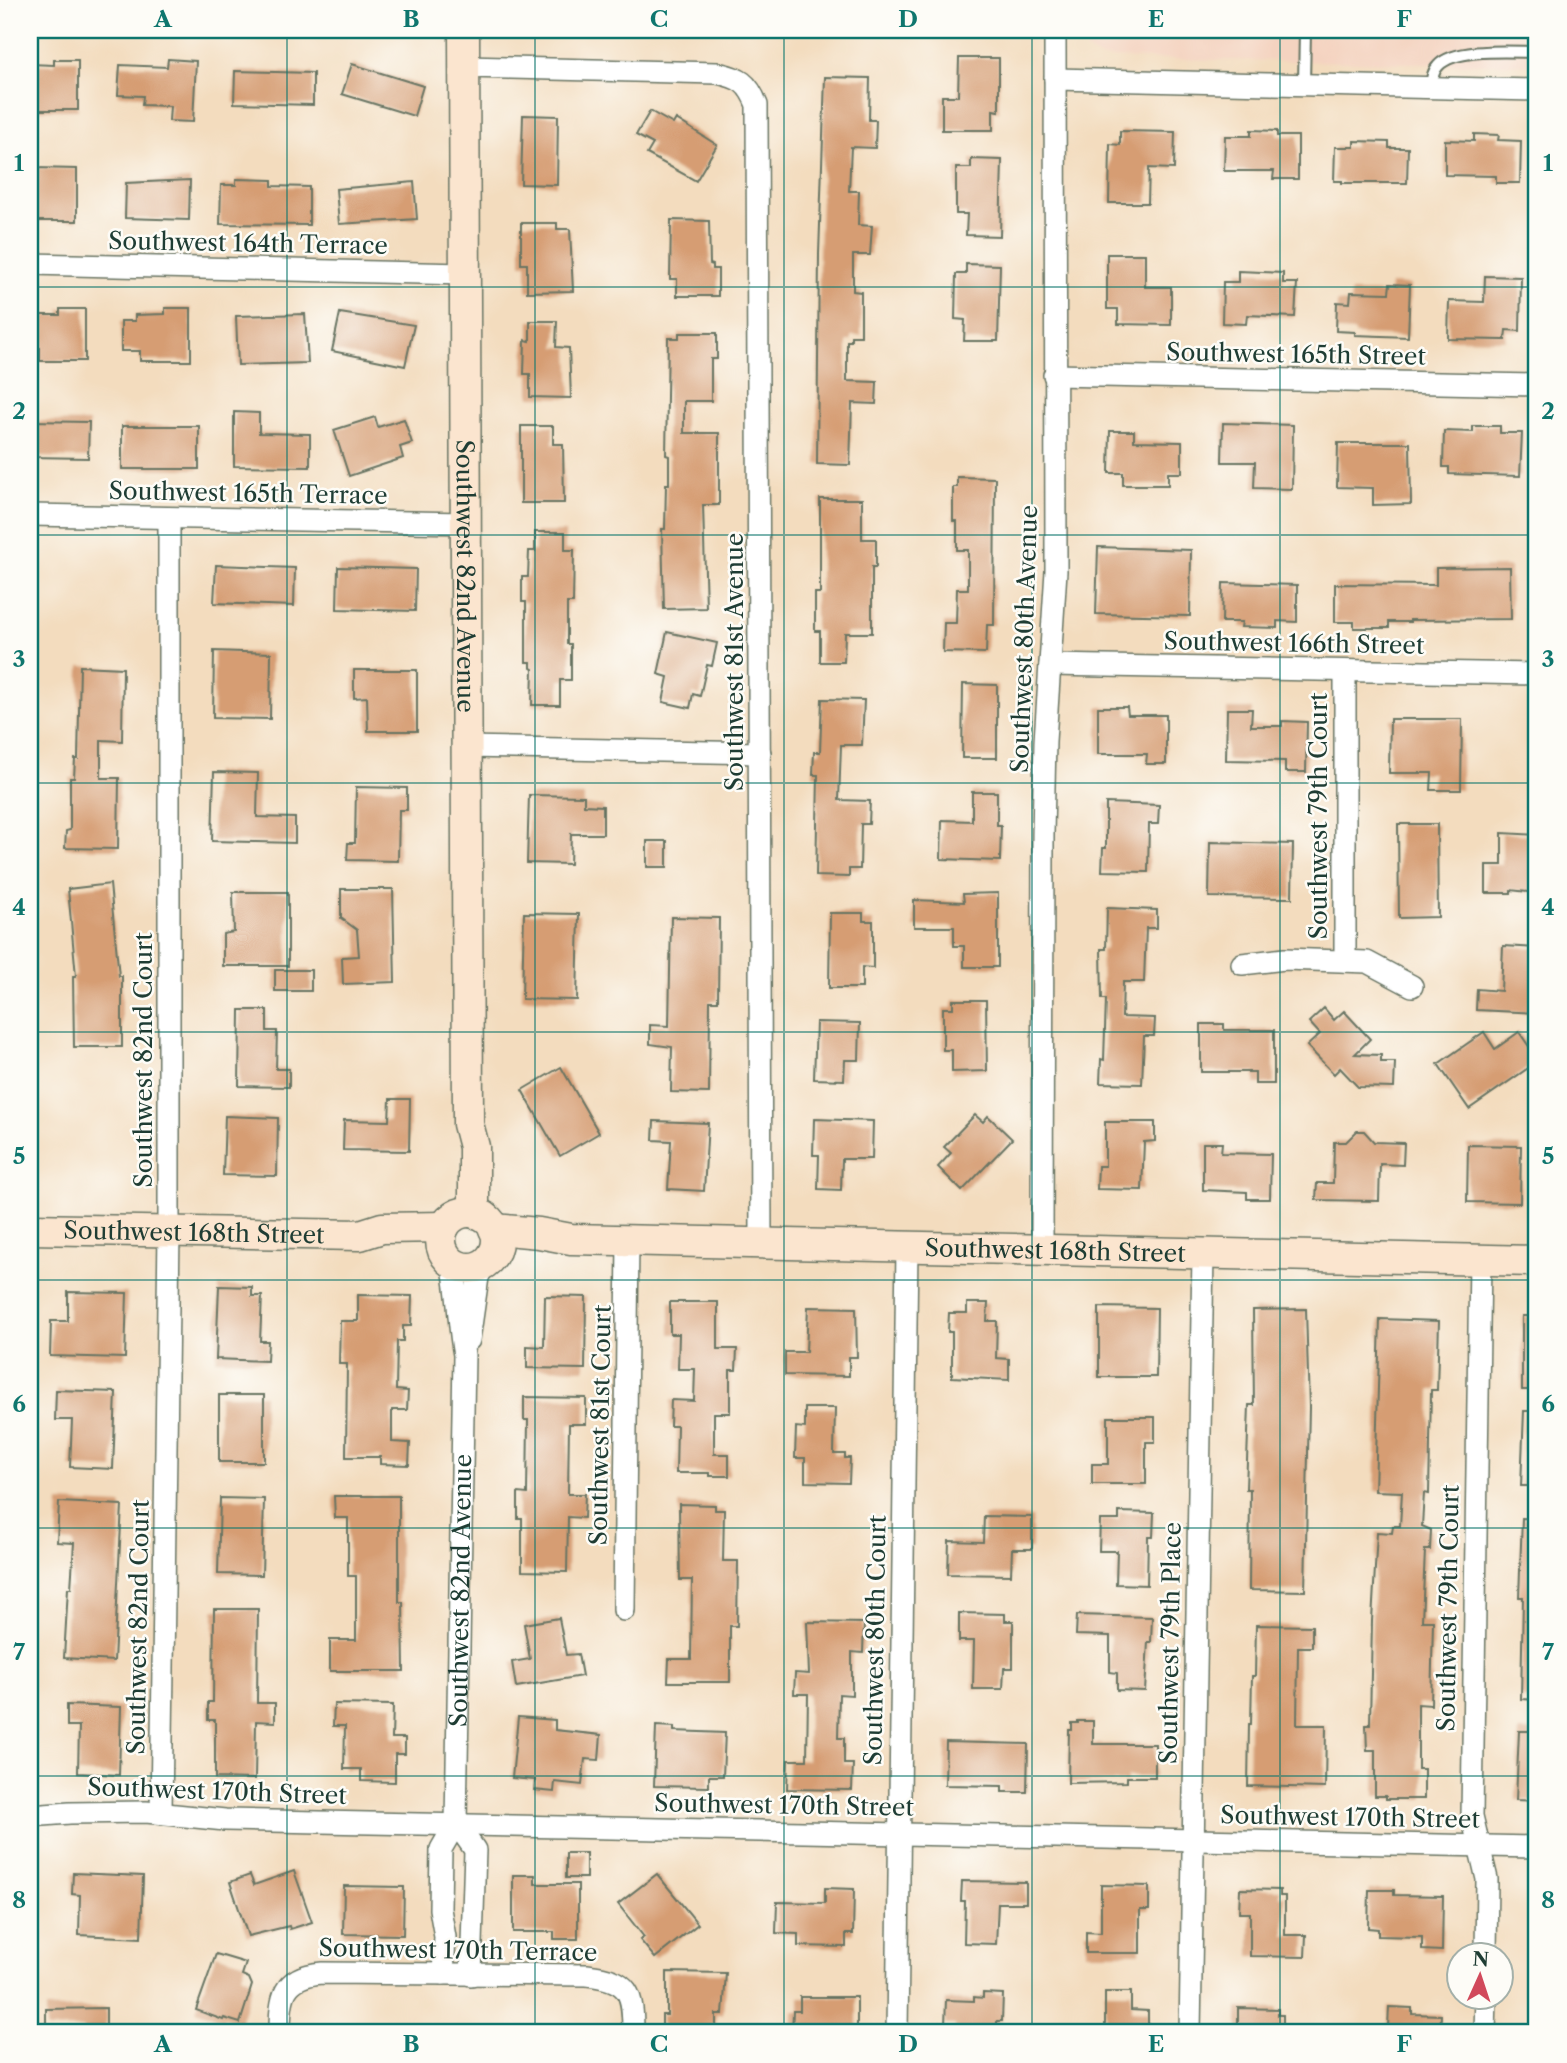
<svg xmlns="http://www.w3.org/2000/svg" width="1567" height="2063" font-family="'Libre Caslon Text',serif">
  <style>
    .built { fill: #f4d3c0 }
    .building { fill: #d69d73 }
    .lines { fill: none; stroke-linecap: round; stroke-linejoin: round }
    .lane-casing { stroke: #697564; stroke-width: 14 }
    .street-casing { stroke: #697564; stroke-width: 24 }
    .secondary-casing { stroke: #697564; stroke-width: 33 }
    .lane { stroke: #fff; stroke-width: 10 }
    .street { stroke: #fff; stroke-width: 21 }
    .secondary { stroke: #fbe5cf; stroke-width: 30 }
    .grid { fill: none; stroke: #0f766e; stroke-width: 2; stroke-opacity: 0.55 }
    .labels { text-anchor: middle; dominant-baseline: central; stroke-width: 5; stroke-linejoin: round; paint-order: stroke }
    .street-label { font-size: 24px; fill: #1f3d34; stroke: #fdfcf7 }
    .neatline { fill: none; stroke: #0f766e; stroke-width: 2.5 }
    .grid-label { font-size: 23px; text-anchor: middle; font-weight: bold; fill: #0f766e }
  </style>
  <rect width="100%" height="100%" fill="#fdfcf7"/>
  <filter id="ink" filterUnits="userSpaceOnUse"><feTurbulence type="fractalNoise" baseFrequency=".0143" numOctaves="2"/><feDisplacementMap in="SourceGraphic" scale="14" xChannelSelector="R" yChannelSelector="G"/><feConvolveMatrix kernelMatrix="1 2 1 2 8 2 1 2 1" color-interpolation-filters="sRGB"/></filter>
  <filter id="wash" filterUnits="userSpaceOnUse"><feTurbulence type="fractalNoise" baseFrequency=".00686" numOctaves="4" result="noise"/><feDisplacementMap in="SourceGraphic" scale="28" xChannelSelector="R" yChannelSelector="G"/><feGaussianBlur stdDeviation="1.57" result="paint"/><feColorMatrix in="noise" values="0 0 0 0 0 0 0 0 0 0 0 0 0 0 0 0 0 1.4 0 .05"/><feComposite in="paint" operator="in"/></filter>
  <g filter="url(#wash)">
    <rect width="100%" height="100%" fill="#f3dcbe"/>
    <path class="built" d="M1077,30H1537V65L1101,58L1087,50Z"/>
    <g id="blocks">
      <g class="building">
        <path d="M959,58H999V111L993,110V130H942V96H958Z"/>
        <path d="M168,59L196,61L193,122L169,121L170,106L142,105L143,96L118,95L120,65L167,67Z"/>
        <path d="M54,60H78V110H35V99H30V64L54,65Z"/>
        <path d="M352,64L423,86L414,116L342,94Z"/>
        <path d="M235,71L313,73V105L234,103Z"/>
        <path d="M825,77L870,78L869,120H876L875,148L851,147L849,191H859L858,225L872,226L870,255H853V291L861,292V336H851V341H847V381L877,382L876,404L852,403L850,465L817,464L819,254Z"/>
        <path d="M650,111L673,124L676,119L717,145L696,181L647,154L653,144L636,135Z"/>
        <path d="M523,115L558,116L557,185L521,184Z"/>
        <path d="M1251,130L1277,131V136H1298V179H1273L1274,171H1224L1225,136H1251Z"/>
        <path d="M1120,131L1175,132L1174,169L1149,168L1148,203H1109L1110,144L1120,145Z"/>
        <path d="M1474,134L1499,135L1498,140L1521,141L1520,183H1496V176L1445,175V140L1474,141Z"/>
        <path d="M1354,141L1389,142V148H1408L1407,183H1342V181H1334L1335,147H1354Z"/>
        <path d="M971,159L1002,160L1000,236L966,235L967,214H956V168H971Z"/>
        <path d="M35,168L77,169V221H30V181H36Z"/>
        <path d="M236,179L272,180V186L309,187V225L220,224L221,185H236Z"/>
        <path d="M190,180L189,220L125,218L126,183Z"/>
        <path d="M414,182L417,219L339,224L336,189Z"/>
        <path d="M671,220L709,221L710,264L713,265V269H718V296H677V279H670Z"/>
        <path d="M521,223H557V229H570L573,291L527,292V264H521Z"/>
        <path d="M1107,254H1145V287H1171V325L1118,324V309H1107Z"/>
        <path d="M966,264L1000,265L998,341H964L965,320L955,319L956,274H966Z"/>
        <path d="M1238,271L1283,273V283H1297L1295,317L1247,315L1246,324L1222,323L1223,282H1238Z"/>
        <path d="M1485,276L1521,277L1520,331L1506,330L1505,340L1448,339L1449,301L1484,302Z"/>
        <path d="M1390,284L1410,285L1408,337L1355,335V332L1336,331L1337,302L1350,303L1351,292L1389,293Z"/>
        <path d="M165,308H191V361H140V351H121V321H135V315L165,314Z"/>
        <path d="M60,309H85V361H40V348H30V321H35L34,315H60Z"/>
        <path d="M340,313L414,325L405,366L332,351Z"/>
        <path d="M305,314L308,363L238,365L236,316Z"/>
        <path d="M530,321H557L556,347L569,348L571,398L530,397V374H524L525,340L530,341Z"/>
        <path d="M679,333H717V359H711V401H684V433H719V505H703L706,608L664,609L662,529H665L666,484H669V456L666,455L668,338H679Z"/>
        <path d="M234,412L259,413V433L310,434V467L234,466Z"/>
        <path d="M375,417L378,427L404,419L412,443L400,447L403,458L349,476L334,430Z"/>
        <path d="M30,421L89,422L88,458L30,457Z"/>
        <path d="M1223,423L1293,425L1292,489L1254,488L1255,462H1222Z"/>
        <rect x="122" y="426" width="77" height="43"/>
        <path d="M521,426H553V444H563L564,503H521Z"/>
        <path d="M1473,426H1500V433H1522L1520,476L1449,474V467H1443L1444,431L1473,432Z"/>
        <path d="M1110,431H1134V441L1182,442V473H1168V485H1123V473H1109Z"/>
        <path d="M1338,443H1410L1411,504L1373,505V488L1337,487Z"/>
        <path d="M957,477L995,478L994,625H987L986,653L943,652L944,623H956L957,589H968V550H957V521H953V487H957Z"/>
        <path d="M820,499H862V539H876V567H872V633H845L844,662H820V631H815V593H820Z"/>
        <path d="M535,532H565V550H574L573,603H567V644H571V680H560V705H532L533,669L531,668V662H526V602H522V577H528L529,551H535Z"/>
        <path d="M1098,547L1191,550L1190,616L1096,614Z"/>
        <path d="M216,565L295,568L294,606L214,603Z"/>
        <path d="M338,567L416,569L415,611L337,609Z"/>
        <path d="M1510,567L1511,619L1410,620V622H1389V628H1354V622H1335V584L1436,585V568Z"/>
        <path d="M1223,583L1297,585V622L1277,621V628L1241,627L1242,622H1222Z"/>
        <path d="M667,632L717,643L712,666L707,665L700,696L693,694L690,708L663,702L668,677L658,674Z"/>
        <path d="M214,651L271,653L270,719L213,718Z"/>
        <path d="M80,666L123,668L122,741L101,740V778H119L118,849L65,848L66,831L70,830V778H74L75,759H78Z"/>
        <path d="M354,670H417V731H368L367,697L354,698Z"/>
        <path d="M963,684L997,685V758H962Z"/>
        <path d="M822,699L864,700L862,745H841L839,800L870,801L869,824H861L860,869H849V877L816,876L818,775H813L814,752H820Z"/>
        <path d="M1098,707H1127L1128,715H1166V764H1146L1147,754H1098Z"/>
        <path d="M1227,709H1252L1251,726H1282V721L1307,722L1306,772H1285V761L1226,760Z"/>
        <path d="M1390,719H1462L1461,790H1431L1432,773H1389Z"/>
        <path d="M214,772L258,773L257,817L295,818V843L212,841Z"/>
        <path d="M356,787L407,788V810H399L398,861L347,860L348,843H355Z"/>
        <path d="M972,792H997V825H1001L1000,861L941,859L942,820L972,821Z"/>
        <path d="M529,795L584,796V805L603,806V834H571L570,864L527,863Z"/>
        <path d="M1106,803L1159,805L1158,824H1149L1148,872L1102,871L1103,848H1106Z"/>
        <path d="M1398,824H1437L1438,917L1399,918Z"/>
        <path d="M1502,833L1537,835V893L1511,890V893H1486V865H1502Z"/>
        <rect x="647" y="841" width="20" height="26"/>
        <path d="M1210,842L1293,844L1292,898L1209,897Z"/>
        <path d="M110,884L119,976H122V1047H74L73,976H76L68,889Z"/>
        <path d="M341,889H393L395,982L343,984L342,957L359,956L357,930L341,918Z"/>
        <path d="M233,892H288V966H223V934L234,932Z"/>
        <path d="M998,893V967H964V946H954V927H914V900L964,902L963,894Z"/>
        <path d="M1107,908L1157,910V928H1146L1144,982H1123L1122,1017L1155,1018L1154,1036H1144L1142,1084L1100,1083L1101,1059L1104,1060L1106,999H1102L1101,949H1106Z"/>
        <path d="M524,913L579,914L577,1000L522,999Z"/>
        <path d="M830,913H863V921H873V968L862,967V988H829Z"/>
        <path d="M671,917L719,918L718,1001H710L709,1093L671,1092L672,1047L650,1044V1025L669,1026Z"/>
        <path d="M1503,946L1537,948V1013L1476,1010L1477,989L1501,991Z"/>
        <rect x="275" y="970" width="36" height="21"/>
        <path d="M953,1000H986L987,1071L952,1072V1050H943V1008H953Z"/>
        <path d="M1324,1008L1334,1020L1344,1011L1370,1039L1355,1054L1381,1055V1062H1395L1394,1088L1358,1087L1340,1068L1334,1074L1307,1046L1320,1034L1309,1022Z"/>
        <path d="M240,1010H267V1031H277L276,1069H289V1087L239,1086Z"/>
        <path d="M816,1022L860,1023L859,1060H845L844,1080L814,1079Z"/>
        <path d="M1201,1024H1224V1030H1274V1084H1255V1072H1201Z"/>
        <path d="M1484,1032L1495,1049L1519,1032L1537,1058V1062L1469,1109L1438,1064Z"/>
        <path d="M561,1067L599,1133L560,1156L522,1090Z"/>
        <path d="M390,1099H410L409,1151L343,1150L344,1120L389,1121Z"/>
        <path d="M975,1115L983,1122L988,1116L1012,1139L962,1191L938,1167L951,1153L944,1147Z"/>
        <path d="M225,1116L278,1118L277,1176L223,1175Z"/>
        <path d="M814,1119L873,1121L872,1159H842L841,1190L818,1189L819,1155H813Z"/>
        <path d="M654,1121L708,1123L704,1191L668,1189L671,1141L653,1140Z"/>
        <path d="M1105,1122H1155V1141L1144,1142L1142,1190L1097,1189L1098,1166H1105Z"/>
        <path d="M1357,1131H1364L1374,1142L1404,1143L1403,1165L1380,1164L1379,1201L1316,1200L1317,1183H1333L1334,1142H1346Z"/>
        <path d="M1203,1143H1222L1221,1153L1271,1154L1270,1199H1247V1192L1203,1190Z"/>
        <path d="M1468,1145L1521,1146L1520,1203L1467,1202Z"/>
        <path d="M219,1286L252,1287V1296H262L260,1341H268L267,1361L216,1359Z"/>
        <path d="M68,1292L127,1293L125,1358L50,1356L51,1321H68Z"/>
        <path d="M358,1295L412,1296L411,1326H403V1341H397L396,1390L408,1391L407,1410H392V1442L410,1443L409,1465L380,1464V1457H346L347,1364H339L340,1321H358Z"/>
        <path d="M545,1296L586,1297L585,1369L527,1368V1346L544,1347Z"/>
        <path d="M670,1302H718V1349H737L736,1370H730V1413H714V1454H729V1476H710V1473H676L677,1426H670L671,1400L694,1401L695,1369H678L679,1334H670Z"/>
        <path d="M967,1303H988L987,1321H997L996,1358L1009,1359V1380L952,1377V1332H948L949,1313H967Z"/>
        <path d="M808,1307L856,1308L857,1357H849V1376L785,1375V1352H806Z"/>
        <path d="M1099,1307L1157,1308L1156,1377H1099Z"/>
        <path d="M1306,1309L1309,1407L1305,1591L1249,1590L1250,1489H1246L1249,1405H1254L1253,1310Z"/>
        <rect x="1522" y="1316" width="15" height="74"/>
        <path d="M1380,1319L1439,1321L1437,1390H1431L1429,1494L1424,1493L1422,1526L1431,1530L1430,1550H1425L1422,1621H1433L1431,1705L1418,1704V1769H1424V1799H1386V1796H1375V1750H1367L1366,1725H1370L1372,1621L1377,1532L1392,1533L1393,1526H1400L1402,1492L1375,1491Z"/>
        <path d="M56,1390L116,1392L113,1469L70,1467L72,1420H55Z"/>
        <rect x="219" y="1395" width="45" height="67"/>
        <path d="M524,1397L586,1398V1424H569L568,1494H585L584,1518L568,1517L567,1572L522,1571V1519H518V1493L527,1494L528,1420H524Z"/>
        <path d="M805,1408H835L834,1454H845V1458H850L849,1483L805,1482V1458H795L796,1427L805,1428Z"/>
        <path d="M1524,1411H1537V1486H1521Z"/>
        <path d="M1108,1417H1155V1442H1146V1484H1092V1464H1108Z"/>
        <path d="M334,1496H399V1602H403L404,1671H330V1640H356V1576H348V1518H335Z"/>
        <path d="M220,1498L264,1499L262,1575L218,1574Z"/>
        <path d="M59,1502L122,1505L114,1661L64,1658L68,1588H71L74,1543L57,1542Z"/>
        <path d="M679,1504L715,1505V1510H724L723,1561H738L737,1626H730V1682H668L669,1659H691L692,1580H680Z"/>
        <path d="M1119,1512L1154,1513L1153,1537H1148L1147,1585L1116,1584L1117,1551H1099L1100,1520H1119Z"/>
        <path d="M984,1516L1032,1517V1549H1012L1011,1575L948,1574L949,1541L983,1542Z"/>
        <path d="M1522,1518L1537,1519V1700L1521,1699L1523,1597H1519Z"/>
        <path d="M214,1609H258L257,1703H275V1722L256,1721L255,1779L215,1778V1720H208V1702H213Z"/>
        <path d="M959,1613L1005,1614V1621H1013V1668H1004L1003,1689H973L974,1641H959Z"/>
        <path d="M1077,1615L1152,1617L1151,1642H1148L1145,1691L1117,1690V1673L1110,1672V1636L1076,1635Z"/>
        <path d="M559,1618L566,1655L578,1654L582,1676L516,1687L512,1662L530,1659L524,1624Z"/>
        <path d="M807,1622L864,1623L863,1653L852,1652V1695L839,1694L838,1738H844V1764H853L852,1790L787,1789L788,1760H807L808,1694H794L795,1673L809,1674Z"/>
        <path d="M1256,1625L1312,1626V1647H1298L1297,1725H1326L1325,1788L1248,1786L1249,1724H1251L1252,1676H1255Z"/>
        <path d="M334,1704L393,1705L392,1738H405V1754H395V1782L361,1781V1769H344L345,1726H333Z"/>
        <path d="M67,1705L121,1707L119,1775L78,1773L79,1726H67Z"/>
        <path d="M518,1717L555,1720V1730L601,1735L599,1760L585,1759L582,1785L555,1782L554,1792L534,1790L535,1780L512,1778Z"/>
        <path d="M1078,1721H1093V1744H1155V1777H1127V1782L1068,1783L1069,1730H1072V1723H1078Z"/>
        <path d="M656,1726L674,1727V1731L725,1733L723,1776H709V1787L654,1786Z"/>
        <path d="M1519,1731H1537V1801L1516,1800Z"/>
        <path d="M946,1742L1028,1744L1027,1792H1002V1786L945,1785Z"/>
        <rect x="566" y="1853" width="20" height="25"/>
        <path d="M294,1871L312,1922L290,1929L289,1926L248,1936L230,1882L250,1875L254,1885Z"/>
        <path d="M73,1873L143,1876L141,1938L79,1935L80,1895L72,1894Z"/>
        <path d="M657,1874L698,1924L655,1958L640,1940L644,1937L618,1904Z"/>
        <path d="M513,1875H535V1884H578V1939H554V1932H513Z"/>
        <path d="M962,1881L1026,1882V1903H998L996,1944L964,1943L965,1901H961Z"/>
        <path d="M1101,1885L1149,1886V1910H1140V1953H1086V1932L1101,1933Z"/>
        <path d="M344,1886L404,1887L403,1935L343,1934Z"/>
        <path d="M825,1888L854,1889L853,1934H846V1947L798,1946V1934L776,1933L777,1902L825,1903Z"/>
        <path d="M1240,1889L1280,1890V1896H1285V1935H1306L1305,1957L1250,1956V1913H1239Z"/>
        <path d="M1369,1890H1394V1895L1443,1896L1442,1951L1422,1950V1937L1378,1936V1929L1368,1928Z"/>
        <path d="M216,1954L246,1963L242,1975L249,1978L252,1985L240,2023L224,2018L223,2020L196,2010Z"/>
        <path d="M667,1972L726,1973L723,2014H716V2033H662V2015H667Z"/>
        <path d="M1105,1992H1131V2010L1148,2011V2033H1105Z"/>
        <path d="M983,1993L1003,1994L1002,2021H997V2033H955V2025H945L946,2000L974,2001V1997L983,1998Z"/>
        <path d="M800,1997H857V2033H792L793,2011H800Z"/>
        <path d="M1389,2007L1412,2008V2014L1441,2015L1440,2033H1399V2027H1388Z"/>
        <path d="M106,2008V2033H83V2028L46,2029V2009Z"/>
        <path d="M1238,2008L1278,2009V2015H1283V2033L1238,2031Z"/>
      </g>
    </g>
  </g>
  <g filter="url(#ink)">
    <use href="#blocks" fill-opacity="0" stroke="#697564" stroke-width="2"/>
    <g class="lines">
      <defs>
        <g id="lane">
          <path d="M1304,85L1305,30"/>
          <path d="M1431,88C1432,80 1432,72 1438,66C1455,47 1513,52 1537,52"/>
        </g>
        <g id="street">
          <path d="M465,67L717,73C740,78 748,82 757,105L761,1243"/>
          <path d="M1055,79L1537,90"/>
          <path d="M30,264L465,274"/>
          <path d="M1054,375L1537,385"/>
          <path d="M30,515L466,523"/>
          <path d="M1050,665L1537,674"/>
          <path d="M1345,671V961"/>
          <path d="M466,747L760,753"/>
          <path d="M1242,964L1285,959L1367,962L1412,986"/>
          <path d="M1042,1250L1043,834L1045,741L1056,571L1055,30"/>
          <path d="M1480,1259L1472,1816L1487,1879L1486,1954"/>
          <path d="M469,1340L478,1277L486,1262"/>
          <path d="M624,1610L628,1240"/>
          <path d="M161,1812L169,1232V518"/>
          <path d="M30,1816L70,1813L146,1812L225,1820L1537,1847"/>
          <path d="M456,1823L475,1850L471,1975"/>
          <path id="s1" d="M443,1974L445,1937L440,1909L441,1849L456,1823L464,1355C458,1325 459,1294 452,1263"/>
          <path d="M280,2033C280,1998 282,1976 322,1973L587,1975C630,1980 633,1992 633,2033"/>
          <path d="M897,2033L907,1247"/>
          <path d="M1190,2033L1203,1253"/>
          <path d="M1485,2033L1486,1996"/>
        </g>
        <g id="secondary">
          <path id="s2" d="M464,30L468,1124L474,1147V1213"/>
          <circle cx="469" cy="1240" r="28"/>
          <path id="s3" d="M30,1229L360,1235L382,1228L444,1227"/>
          <path id="s4" d="M494,1229L539,1233L571,1239L1537,1261"/>
        </g>
      </defs>
      <use href="#lane" class="lane-casing"/>
      <use href="#street" class="street-casing"/>
      <use href="#secondary" class="secondary-casing"/>
      <use href="#lane" class="lane"/>
      <use href="#street" class="street"/>
      <use href="#secondary" class="secondary"/>
    </g>
  </g>
  <path class="grid" d="M287,30V2033M535,30V2033M784,30V2033M1032,30V2033M1280,30V2033M30,287H1537M30,535H1537M30,783H1537M30,1032H1537M30,1280H1537M30,1528H1537M30,1776H1537"/>
  <g class="labels">
    <g class="street-label">
      <text transform="translate(248 243) rotate(1)">Southwest 164th Terrace</text>
      <text transform="translate(1296 354) rotate(1)">Southwest 165th Street</text>
      <text transform="translate(248 493) rotate(1)">Southwest 165th Terrace</text>
      <text stroke="none"><textPath href="#s2" startOffset="546">Southwest 82nd Avenue</textPath></text>
      <text transform="translate(1024 639) rotate(-88)">Southwest 80th Avenue</text>
      <text transform="translate(1294 643) rotate(1)">Southwest 166th Street</text>
      <text transform="translate(734 662) rotate(-90)">Southwest 81st Avenue</text>
      <text transform="translate(1318 816) rotate(-90)">Southwest 79th Court</text>
      <text transform="translate(143 1060) rotate(-90)">Southwest 82nd Court</text>
      <text stroke="none"><textPath href="#s3" startOffset="164">Southwest 168th Street</textPath></text>
      <text stroke="none"><textPath href="#s4" startOffset="562">Southwest 168th Street</textPath></text>
      <text transform="translate(600 1425) rotate(-89)">Southwest 81st Court</text>
      <text stroke="none"><textPath href="#s1" startOffset="388">Southwest 82nd Avenue</textPath></text>
      <text transform="translate(1448 1608) rotate(-89)">Southwest 79th Court</text>
      <text transform="translate(138 1627) rotate(-89)">Southwest 82nd Court</text>
      <text transform="translate(875 1640) rotate(-89)">Southwest 80th Court</text>
      <text transform="translate(1170 1643) rotate(-89)">Southwest 79th Place</text>
      <text transform="translate(217 1791) rotate(2)">Southwest 170th Street</text>
      <text transform="translate(784 1805) rotate(1)">Southwest 170th Street</text>
      <text transform="translate(1350 1817) rotate(1)">Southwest 170th Street</text>
      <text transform="translate(458 1950) rotate(1)">Southwest 170th Terrace</text>
    </g>
  </g>
  <rect width="1567" height="2063" fill="none" stroke="#fdfcf7" stroke-width="77"/>
  <g transform="translate(1480 1976) rotate(3)"><circle r="33" fill="#fdfcf7" stroke="#a4b0a9" stroke-width="2"/>
  <path d="M0-5L12 26L0 18L-12 26Z" fill="#d1495b"/>
  <text y="-10" font-size="19" font-weight="bold" text-anchor="middle" fill="#1f3d34">N</text>
  </g>
  <rect x="38" y="38" width="1490" height="1986" class="neatline"/>
  <g class="grid-label">
    <text x="163" y="27">A</text>
    <text x="411" y="27">B</text>
    <text x="659" y="27">C</text>
    <text x="908" y="27">D</text>
    <text x="1156" y="27">E</text>
    <text x="1404" y="27">F</text>
    <text x="19" y="171">1</text>
    <text x="1548" y="171">1</text>
    <text x="19" y="419">2</text>
    <text x="1548" y="419">2</text>
    <text x="19" y="667">3</text>
    <text x="1548" y="667">3</text>
    <text x="19" y="915">4</text>
    <text x="1548" y="915">4</text>
    <text x="19" y="1164">5</text>
    <text x="1548" y="1164">5</text>
    <text x="19" y="1412">6</text>
    <text x="1548" y="1412">6</text>
    <text x="19" y="1660">7</text>
    <text x="1548" y="1660">7</text>
    <text x="19" y="1908">8</text>
    <text x="1548" y="1908">8</text>
    <text x="163" y="2052">A</text>
    <text x="411" y="2052">B</text>
    <text x="659" y="2052">C</text>
    <text x="908" y="2052">D</text>
    <text x="1156" y="2052">E</text>
    <text x="1404" y="2052">F</text>
  </g>
</svg>
